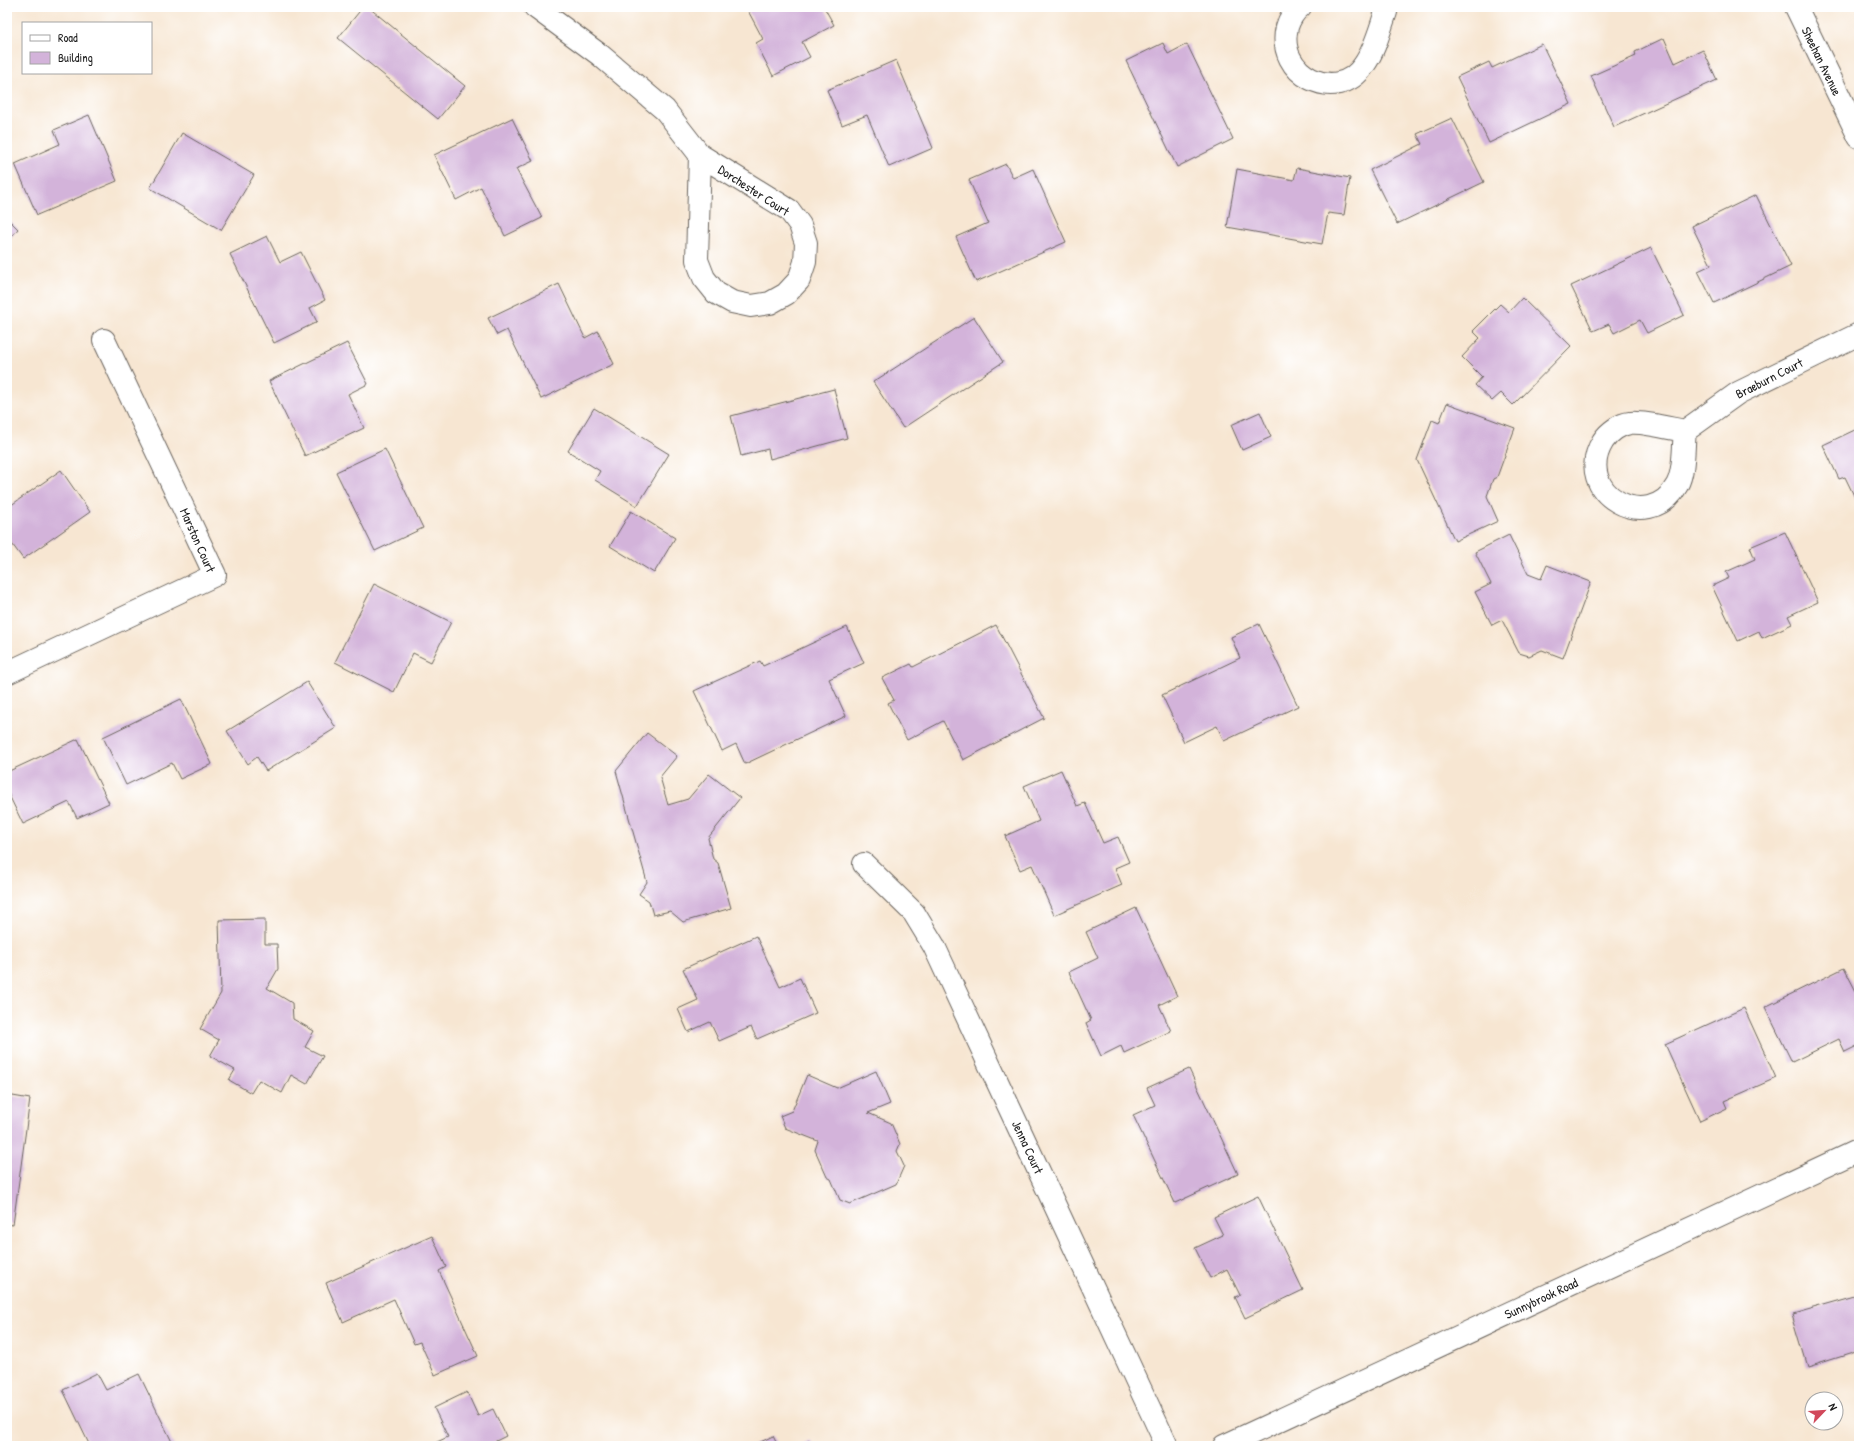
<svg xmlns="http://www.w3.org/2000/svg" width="1866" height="1453" font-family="'Patrick Hand',sans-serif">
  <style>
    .building { fill: #d3b3da }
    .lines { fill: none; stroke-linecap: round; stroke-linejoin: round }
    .street-casing { stroke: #69635c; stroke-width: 24 }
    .street { stroke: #fff; stroke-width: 22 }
    .labels { text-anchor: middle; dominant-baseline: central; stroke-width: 4; stroke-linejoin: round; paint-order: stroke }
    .street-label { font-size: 13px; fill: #1c1c1c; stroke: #fff }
  </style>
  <rect width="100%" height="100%" fill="#fff"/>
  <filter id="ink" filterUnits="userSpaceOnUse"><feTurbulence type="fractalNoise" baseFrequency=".025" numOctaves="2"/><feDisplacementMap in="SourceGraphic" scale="8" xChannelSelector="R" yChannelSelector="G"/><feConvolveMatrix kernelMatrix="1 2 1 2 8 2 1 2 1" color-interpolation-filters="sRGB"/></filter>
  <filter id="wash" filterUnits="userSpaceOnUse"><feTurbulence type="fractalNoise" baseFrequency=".012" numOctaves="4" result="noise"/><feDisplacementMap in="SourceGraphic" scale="16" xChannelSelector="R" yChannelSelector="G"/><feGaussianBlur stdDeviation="0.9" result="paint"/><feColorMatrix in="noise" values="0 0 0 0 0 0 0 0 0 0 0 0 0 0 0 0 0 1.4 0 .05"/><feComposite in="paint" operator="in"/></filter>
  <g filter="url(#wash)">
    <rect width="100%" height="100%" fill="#f7e6d2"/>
    <g id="blocks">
      <g class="building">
        <path d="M363,7H368L465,86L438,119L338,38Z"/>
        <path d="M746,7H824L834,25L802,42L810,57L773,76L756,43L763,39Z"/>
        <path d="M1664,38L1675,63L1703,50L1717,80L1614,127L1591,76L1636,56L1635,52Z"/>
        <path d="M1163,43L1168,54L1187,44L1233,139L1177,167L1126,61Z"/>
        <path d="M1542,44L1571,104L1489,143L1457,77L1489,62L1492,68Z"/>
        <path d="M896,60L933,148L889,167L867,115L842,125L827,90Z"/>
        <path d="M89,115L117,181L37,215L15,164L60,144L54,130Z"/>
        <path d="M512,118L533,161L516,169L542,218L505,236L481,187L456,200L434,155Z"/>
        <path d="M1452,118L1484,182L1397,224L1370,170L1422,144L1417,134Z"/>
        <path d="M182,133L254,175L221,230L150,188Z"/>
        <path d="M1006,164L1013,178L1033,169L1066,242L976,282L956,237L988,223L969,180Z"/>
        <path d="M1297,168L1350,178L1344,215L1328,213L1322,244L1227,227L1237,169L1294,180Z"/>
        <path d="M1756,195L1791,266L1714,303L1698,271L1711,265L1692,226Z"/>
        <path d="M7,218L18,229L7,242Z"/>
        <path d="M267,236L280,262L301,252L325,300L310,308L317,322L274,343L230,254Z"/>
        <path d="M1651,248L1684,315L1647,333L1640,320L1614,333L1609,324L1593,331L1571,286Z"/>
        <path d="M559,284L585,338L598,331L614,364L541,399L507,330L497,335L488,318Z"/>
        <path d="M1522,298L1571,346L1513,405L1501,393L1492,401L1475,385L1482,377L1462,357L1480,338L1473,331L1500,304L1509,312Z"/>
        <path d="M974,317L1003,362L903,428L873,382Z"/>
        <path d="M347,343L368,384L348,394L364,428L305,456L269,381Z"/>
        <path d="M834,389L847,438L770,459L768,449L741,456L731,416Z"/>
        <path d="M1447,403L1515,428L1497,477L1493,479L1487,496L1498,521L1455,541L1417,460L1432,420L1439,423Z"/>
        <path d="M594,408L669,454L637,506L595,480L600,471L568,451Z"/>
        <path d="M1260,412L1271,437L1242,450L1231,425Z"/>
        <path d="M1859,428V506L1845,477L1839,479L1823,445Z"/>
        <path d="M385,449L423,528L375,551L336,472Z"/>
        <path d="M61,470L90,512L23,559L7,537V508Z"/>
        <path d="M631,511L675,538L654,573L610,546Z"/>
        <path d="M1785,532L1818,602L1788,616L1792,624L1762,638L1759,631L1738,641L1712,586L1729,578L1726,572L1755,559L1750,547Z"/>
        <path d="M1509,535L1528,574L1541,579L1547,565L1591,582L1563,658L1542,650L1529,656L1519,653L1502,620L1492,625L1475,592L1491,584L1475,552Z"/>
        <path d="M374,584L451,622L431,662L413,653L394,692L335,662Z"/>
        <path d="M1259,624L1298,706L1224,741L1217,726L1184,742L1162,695L1240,658L1231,637Z"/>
        <path d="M996,625L1044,718L963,760L943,721L907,740L888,703L894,700L882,678L911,664L913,667Z"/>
        <path d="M847,627L864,663L829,679L846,716L745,764L736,744L722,751L694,691L760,661L763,666Z"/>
        <path d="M307,682L336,728L266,771L257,757L248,764L227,731Z"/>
        <path d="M181,699L212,764L180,779L172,763L126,785L103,737Z"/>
        <path d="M647,733L677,756L660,777L668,805L688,799L709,774L740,798L708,838L713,859L718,863L731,908L683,922L670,911L653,915L649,901L639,894L647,882L616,771Z"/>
        <path d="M78,739L109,803L77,818L69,802L23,824L7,791V772Z"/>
        <path d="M1061,770L1077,806L1085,803L1103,843L1118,837L1129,862L1115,868L1122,885L1054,915L1032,865L1020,870L1005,836L1039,821L1024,786Z"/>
        <path d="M1136,908L1177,996L1159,1005L1171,1031L1124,1053L1121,1046L1101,1056L1086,1023L1091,1020L1069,972L1098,958L1086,932Z"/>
        <path d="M265,919V944H277L278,969L267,988L292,1003L293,1019L314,1031L305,1047L323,1056L307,1084L291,1075L282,1093L259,1080L251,1093L229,1080L235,1070L210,1056L219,1040L200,1029L221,993L219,920Z"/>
        <path d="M756,936L780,987L800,978L816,1013L757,1039L751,1027L719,1041L710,1022L688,1032L678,1009L698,1000L683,969Z"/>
        <path d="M1844,968L1859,997V1045L1845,1052L1839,1039L1792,1062L1765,1007Z"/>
        <path d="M1744,1008L1776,1078L1724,1101L1727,1108L1700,1121L1665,1044Z"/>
        <path d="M1189,1069L1238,1174L1175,1203L1133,1115L1155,1105L1147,1088Z"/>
        <path d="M876,1071L890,1104L868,1113L891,1123L900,1144L897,1151L904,1166L896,1184L850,1204L840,1200L831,1179L827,1177L815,1150L818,1141L785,1128L780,1116L792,1111L807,1075L837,1088Z"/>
        <path d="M7,1095L30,1099L13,1225L7,1224Z"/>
        <path d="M1258,1196L1303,1290L1245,1318L1235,1297L1240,1295L1227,1269L1210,1278L1195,1248L1223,1235L1214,1217Z"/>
        <path d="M432,1236L446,1267L439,1271L478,1356L435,1375L420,1342L414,1344L394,1299L343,1322L326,1283Z"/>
        <path d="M1859,1295V1351L1808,1367L1792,1314Z"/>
        <path d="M97,1373L106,1390L139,1374L174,1446H90L63,1390Z"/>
        <path d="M467,1392L478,1416L493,1409L506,1436L492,1443L493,1446H428L448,1437L434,1408Z"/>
        <path d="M773,1436L778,1446H752Z"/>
        <path d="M810,1440L813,1446H799Z"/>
      </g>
    </g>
  </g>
  <g filter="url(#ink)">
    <use href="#blocks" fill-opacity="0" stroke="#69635c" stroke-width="1"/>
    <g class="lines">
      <defs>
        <g id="street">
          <path d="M535,7L600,55L665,110L700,155L789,210L800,225L806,243L805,262L799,280L786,294L770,303L751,306L732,302L716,293L704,278L697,260L700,155"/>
          <path d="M1300,7C1294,11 1289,20 1287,27C1275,74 1337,106 1364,65C1375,50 1380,29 1386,12"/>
          <path d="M1796,7L1859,137"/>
          <path d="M1685,431C1683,447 1685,470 1677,485C1649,536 1571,493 1603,441C1609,432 1620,424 1630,423C1641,421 1673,429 1685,431L1738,393L1859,334"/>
          <path d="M7,673L215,575L104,340"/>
          <path d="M864,864L914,913L934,946L1167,1446"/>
          <path d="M1224,1446L1859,1150"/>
        </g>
      </defs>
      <use href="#street" class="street-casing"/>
      <use href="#street" class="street"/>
    </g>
  </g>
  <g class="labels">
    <g class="street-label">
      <text transform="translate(1822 61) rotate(64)">Sheehan Avenue</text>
      <text transform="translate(754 190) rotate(33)">Dorchester Court</text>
      <text transform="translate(1769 378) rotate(-27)">Braeburn Court</text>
      <text transform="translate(198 540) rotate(66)">Marston Court</text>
      <text transform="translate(1028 1147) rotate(65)">Jenna Court</text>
      <text transform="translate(1541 1298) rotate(-25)">Sunnybrook Road</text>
    </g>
  </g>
  <rect width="1866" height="1453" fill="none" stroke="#fff" stroke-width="24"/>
  <rect x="22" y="22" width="130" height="52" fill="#ffffff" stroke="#a4a4a4"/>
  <rect x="30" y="35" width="20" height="6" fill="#ffffff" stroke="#a4a4a4"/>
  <text x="58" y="42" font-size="12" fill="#1c1c1c">Road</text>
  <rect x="30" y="52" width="20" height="12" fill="#d3b3da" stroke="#a4a4a4"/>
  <text x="58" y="62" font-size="12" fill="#1c1c1c">Building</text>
  <g transform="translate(1824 1411) rotate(65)"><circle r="19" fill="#ffffff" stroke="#a4a4a4"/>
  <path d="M0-3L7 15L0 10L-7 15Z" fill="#d1495b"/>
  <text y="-6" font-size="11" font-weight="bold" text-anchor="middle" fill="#1c1c1c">N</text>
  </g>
</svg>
